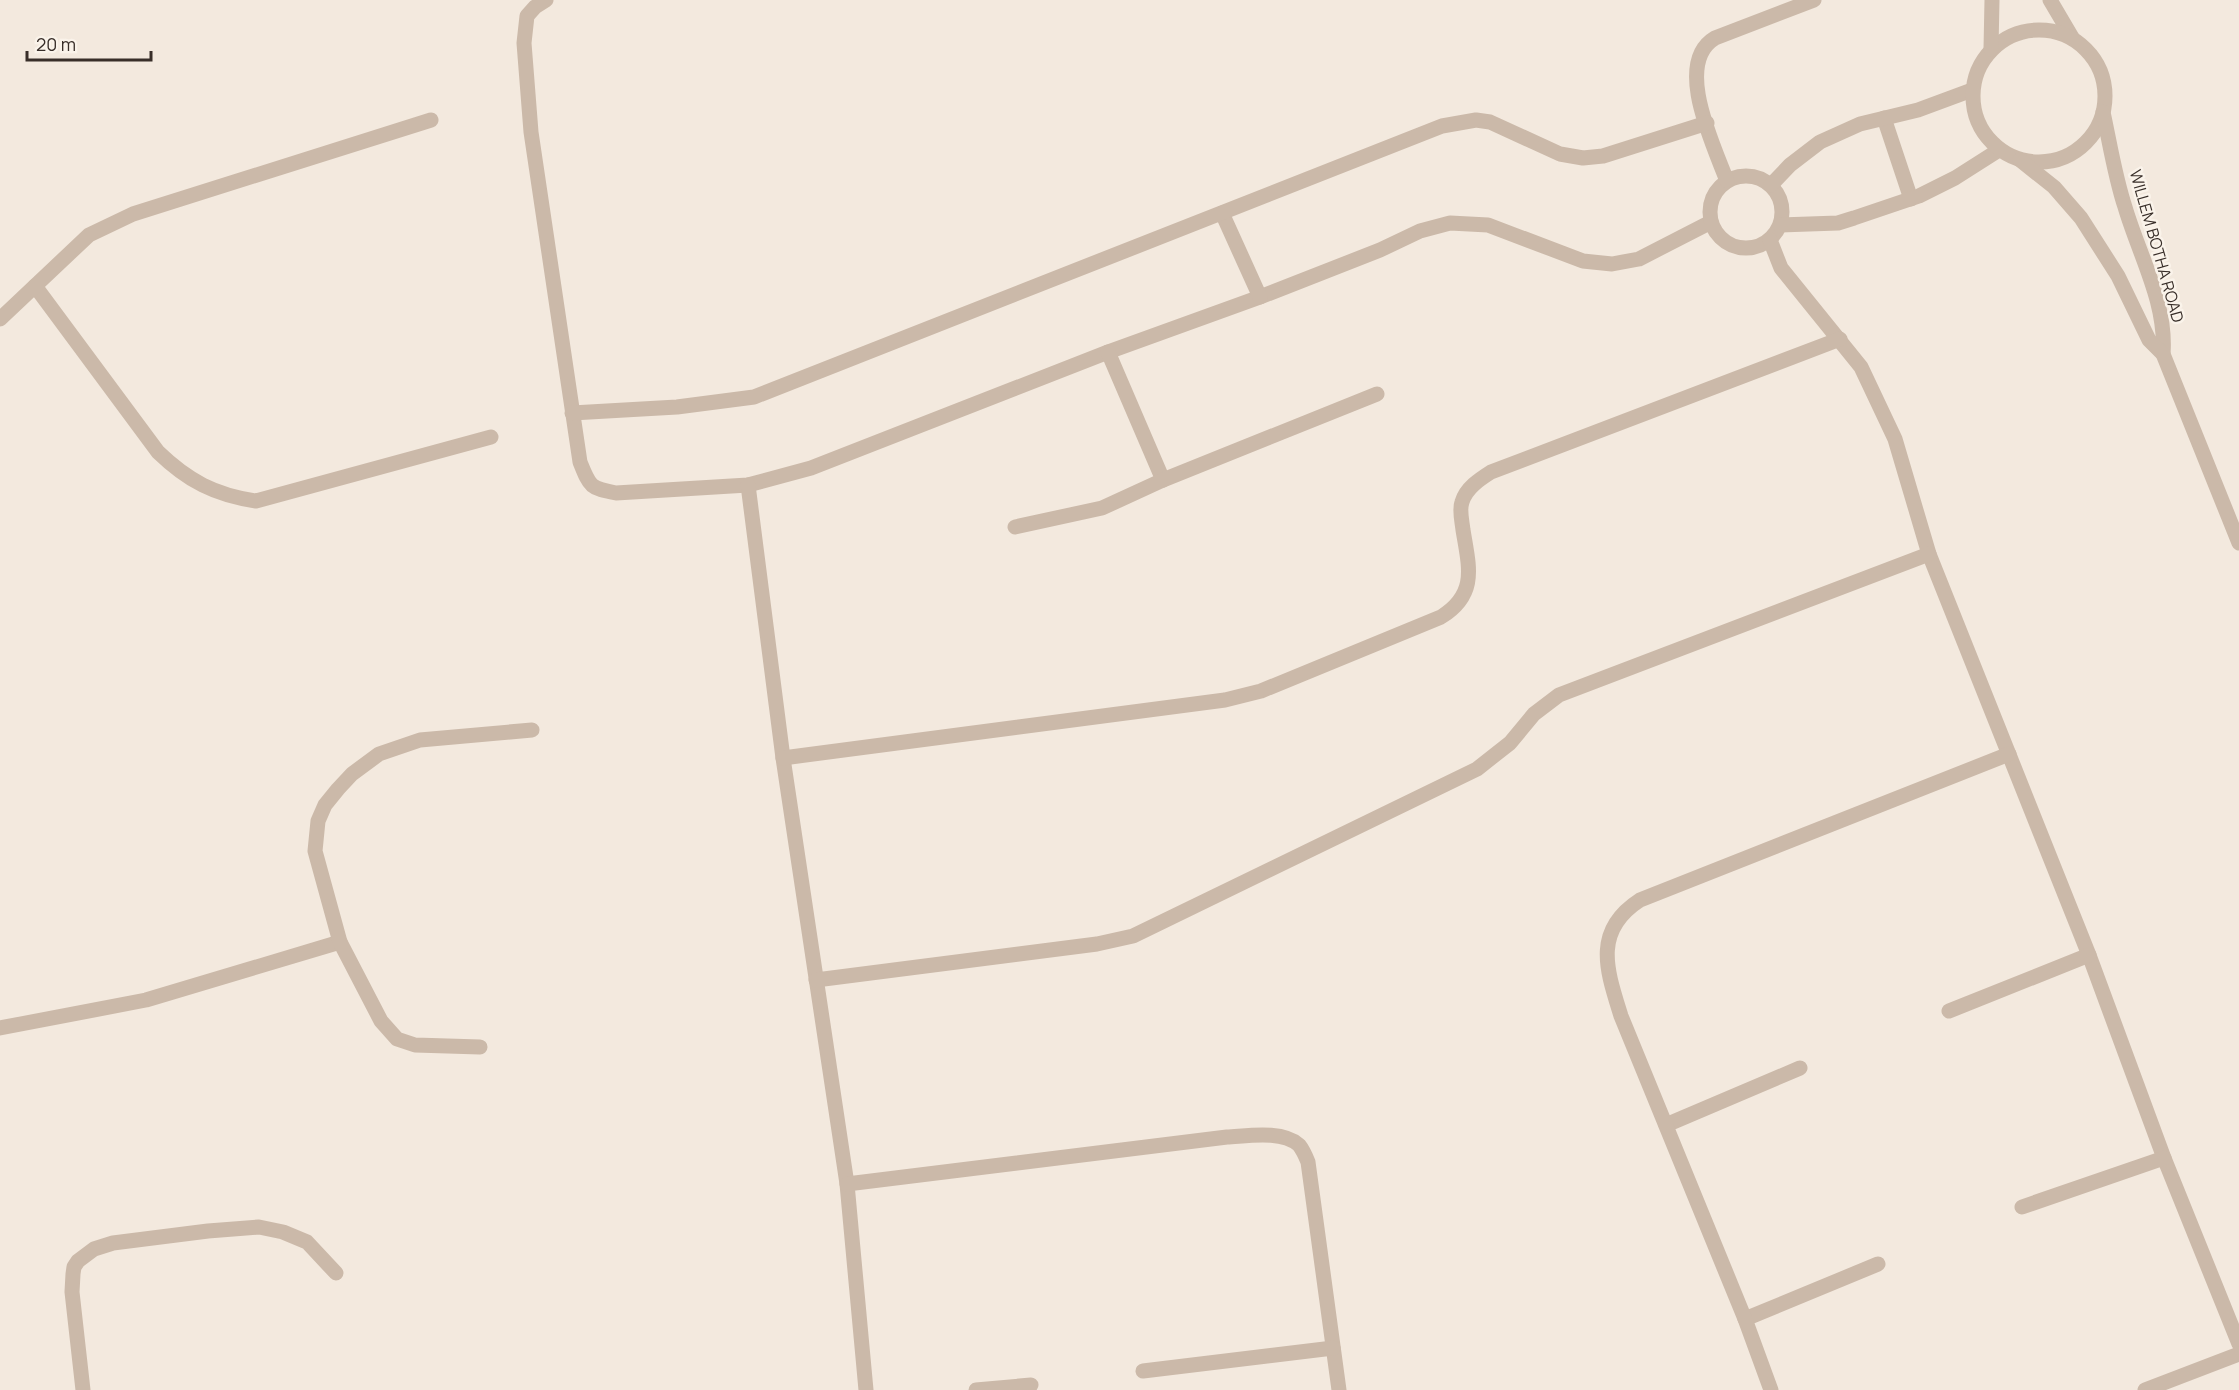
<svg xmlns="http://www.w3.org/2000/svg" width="2239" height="1390" font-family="Manrope,sans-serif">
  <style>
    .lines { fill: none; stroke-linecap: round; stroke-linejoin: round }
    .minor { stroke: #cbb9a9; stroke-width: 15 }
    .tertiary { stroke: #cbb9a9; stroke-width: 15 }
    .labels { text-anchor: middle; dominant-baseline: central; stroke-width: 5; stroke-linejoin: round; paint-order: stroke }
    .street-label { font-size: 16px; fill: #382e29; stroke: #faf3ea }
  </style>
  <rect width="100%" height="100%" fill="#f3e9de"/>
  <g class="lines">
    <g class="minor">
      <path d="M546,0L535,7L527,16L524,43L531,132L580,462C590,487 590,488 616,493L748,485L811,468L1108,352L1260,297L1380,250L1420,231L1450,223L1488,225L1583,261L1612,264L1639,259L1711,222"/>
      <path d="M1884,118L1911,199"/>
      <circle cx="1746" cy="212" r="36"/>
      <path d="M1727,181C1714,146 1673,63 1715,38L1814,0"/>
      <path d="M1771,185L1790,165L1820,142L1860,124L1918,110L1972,90"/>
      <path d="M1222,213L1260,297"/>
      <path d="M1780,225L1838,223L1854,218L1919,196L1955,178L1999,150"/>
      <path d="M1770,240L1781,268L1861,367L1895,439L1929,554L2089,955L2164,1158L2239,1344"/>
      <path d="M35,286L158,452C188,481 215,495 256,501L491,437"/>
      <path d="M0,319L89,235L133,214L431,120"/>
      <path d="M1108,352L1163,480"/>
      <path d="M572,413L677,407L754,397L1442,126L1476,120L1490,122L1560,154L1583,158L1603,156L1707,123"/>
      <path d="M748,485L783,758L847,1184L866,1390"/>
      <path d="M1015,527L1102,508L1163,480L1377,394"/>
      <path d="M783,758L1225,700L1261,691L1441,617C1478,594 1469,567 1463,530C1462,521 1459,510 1462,502C1466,488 1480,479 1491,472L1840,339"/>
      <path d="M816,980L1097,944L1133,936L1477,769L1510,743L1534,714L1559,695L1929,554"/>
      <path d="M1949,1011L2089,955"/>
      <path d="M0,1028L146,1000L340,942"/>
      <path d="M480,1047L415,1045L397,1039L381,1021L340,942L315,851L318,821L325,805L338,789L352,774L379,754L420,740L532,730"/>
      <path d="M1666,1125L1800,1068"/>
      <path d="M847,1184L1227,1137C1248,1136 1282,1130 1299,1145C1303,1150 1306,1157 1308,1162L1339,1390"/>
      <path d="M2022,1207L2164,1158"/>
      <path d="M1745,1319L1878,1264"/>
      <path d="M1143,1371L1333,1348"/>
      <path d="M83,1390L72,1292L73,1274L74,1267L78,1261L94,1249L113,1243L208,1231L259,1227L283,1232L307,1242L336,1273"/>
      <path d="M976,1390L1031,1385"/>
      <path d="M1771,1390L1745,1319L1621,1016C1607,971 1592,931 1640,900L2009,754"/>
      <path d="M2145,1390L2239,1354"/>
    </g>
    <g class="tertiary">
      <path d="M2050,0L2073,39"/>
      <circle cx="2039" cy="96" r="66"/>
      <path d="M1991,49L1992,0"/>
      <path d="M2103,112C2110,144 2115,177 2125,207C2139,255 2167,303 2163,354"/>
      <path d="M2020,160L2054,187L2081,218L2118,276L2149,340L2163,354L2239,543"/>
    </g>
  </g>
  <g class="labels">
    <g class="street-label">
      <text transform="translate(2157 246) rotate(74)">WILLEM BOTHA ROAD</text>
    </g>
  </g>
  <path d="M27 51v9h124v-9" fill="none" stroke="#382e29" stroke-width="3"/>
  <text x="36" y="51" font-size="18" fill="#382e29" stroke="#faf3ea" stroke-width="4.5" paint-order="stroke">20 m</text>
</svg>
